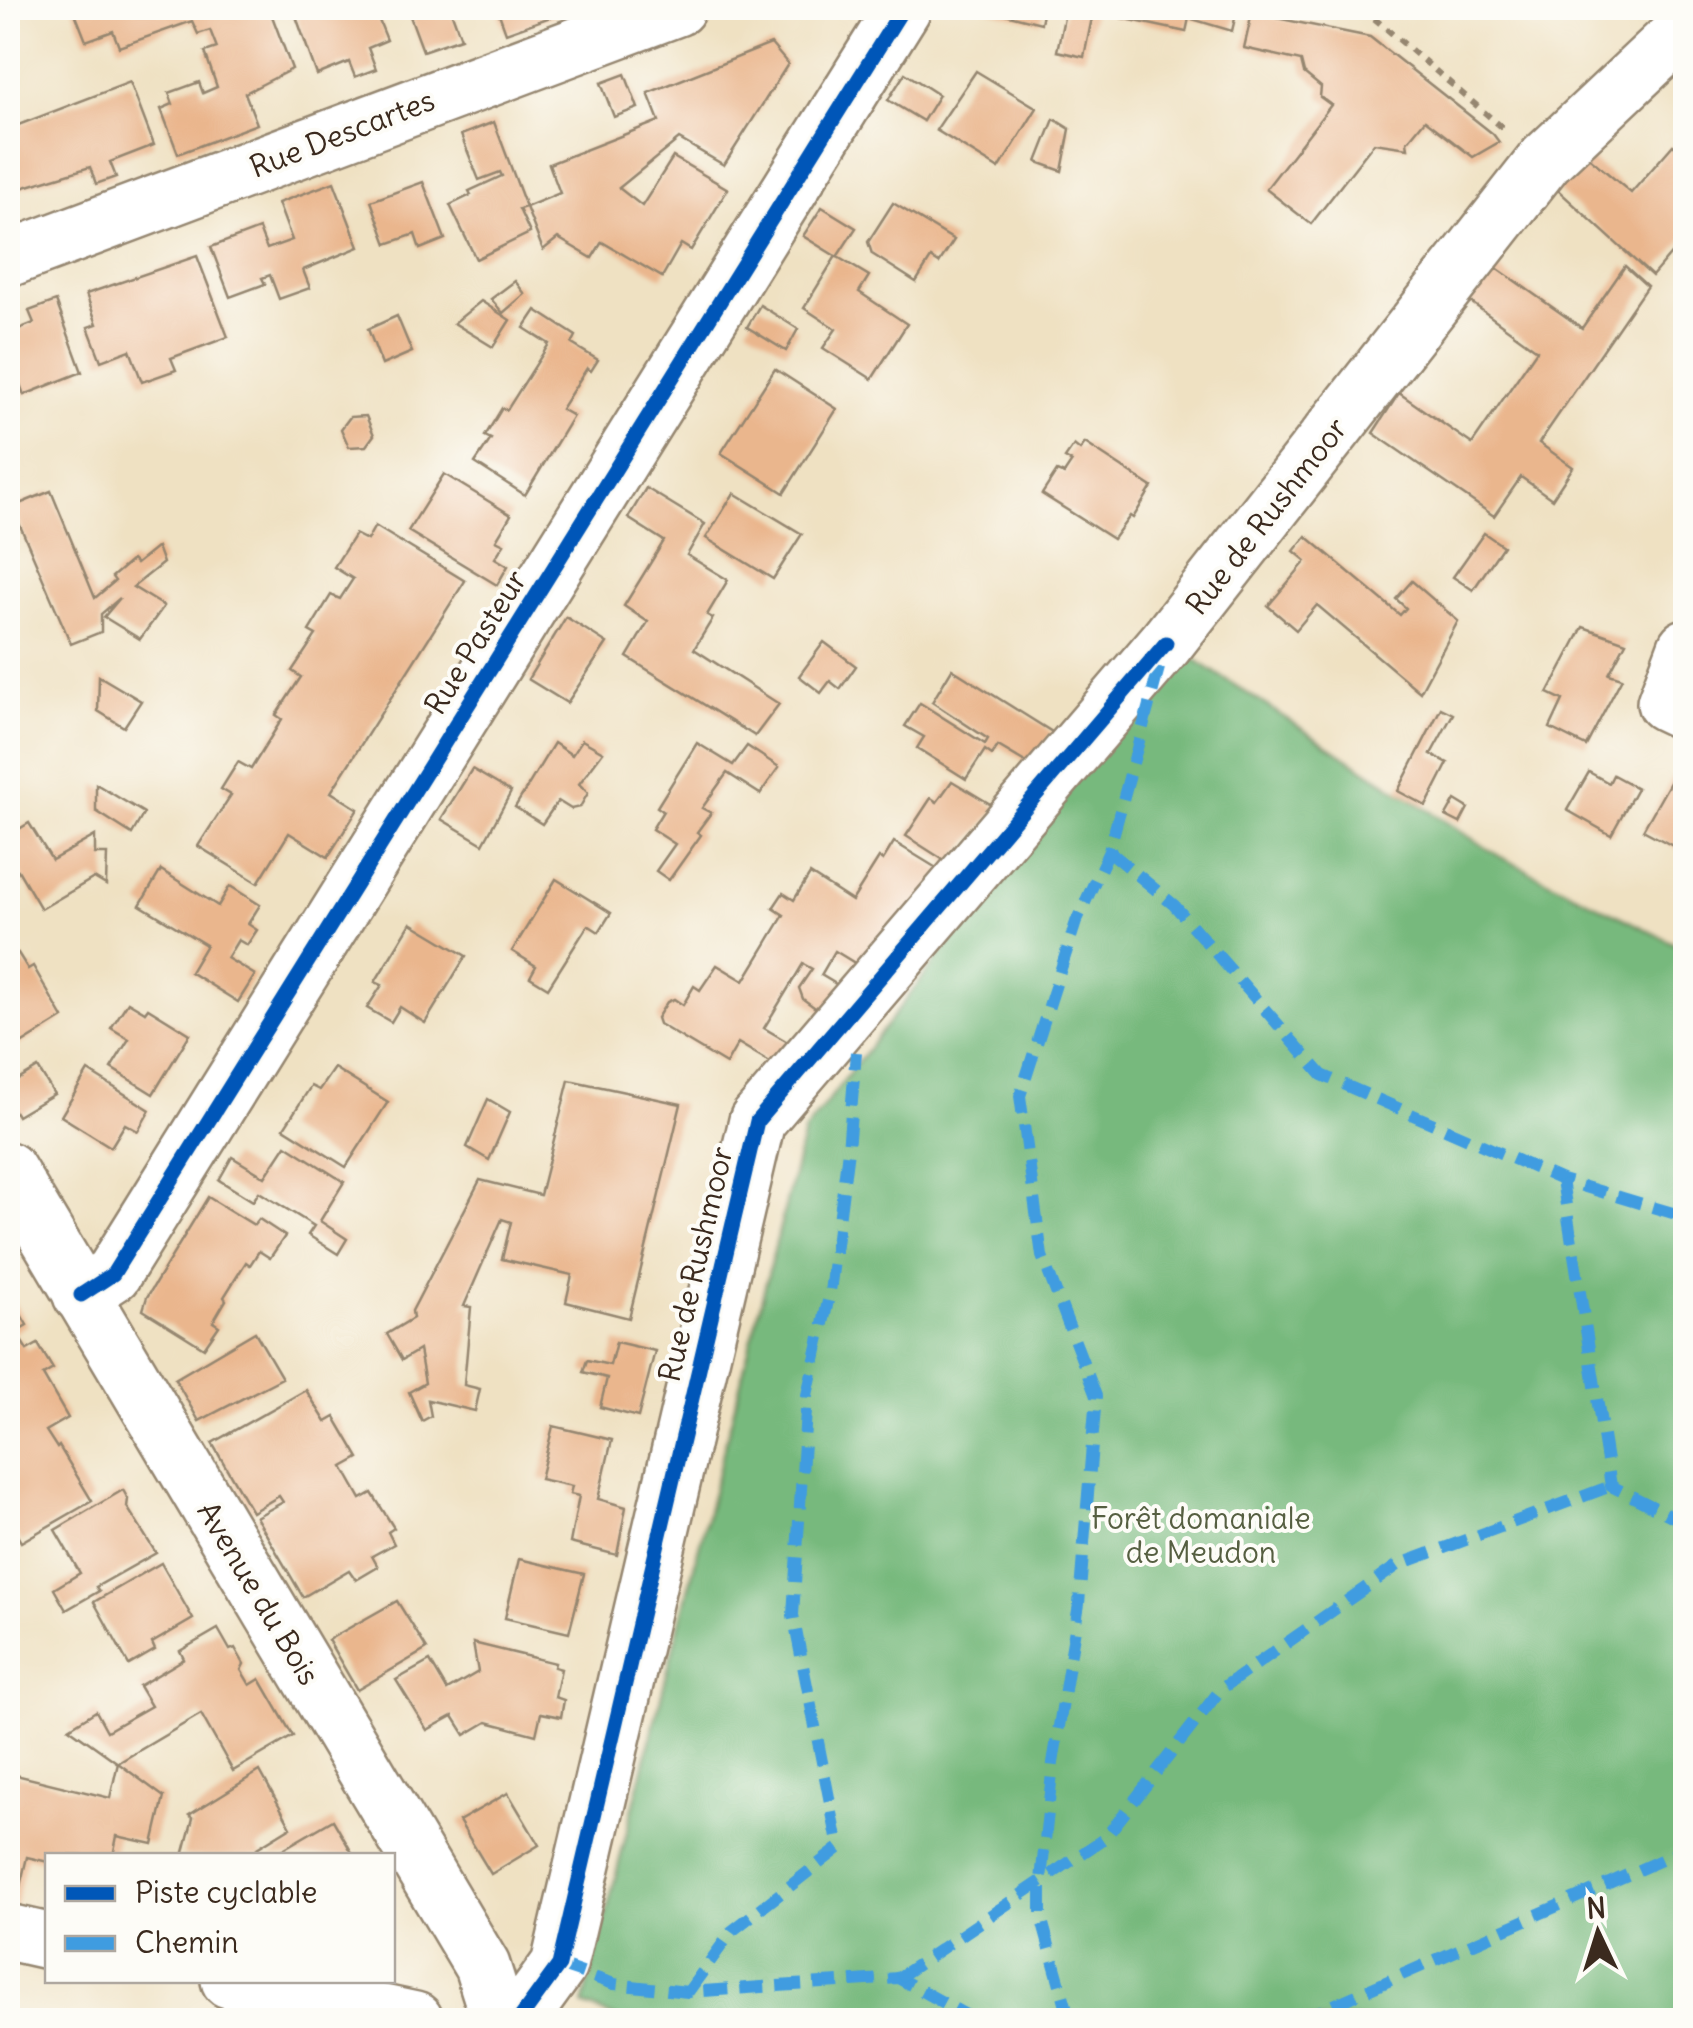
<svg xmlns="http://www.w3.org/2000/svg" width="1693" height="2028" font-family="Delius,sans-serif">
  <style>
    .forest { fill: #77b97d; stroke: #59724e; stroke-width: 2.5 }
    .building { fill: #eab68d }
    .lines { fill: none; stroke-linecap: round; stroke-linejoin: round }
    .minor-casing { stroke: #958670; stroke-width: 60 }
    .path { stroke: #958670; stroke-width: 6; stroke-dasharray: 8 8; stroke-linecap: butt }
    .minor { stroke: #fff; stroke-width: 55 }
    .quiet { stroke: #3f9ce0; stroke-width: 12; stroke-dasharray: 25 12; stroke-linecap: butt }
    .cycleway-casing { stroke: #fdfcf7; stroke-width: 21 }
    .cycleway { stroke: #0057b8; stroke-width: 15 }
    .labels { text-anchor: middle; dominant-baseline: central; stroke-width: 8; stroke-linejoin: round; paint-order: stroke }
    .street-label { font-size: 30px; fill: #3b2a1e; stroke: #fdfcf7 }
    .park-label { font-size: 30px; fill: #565f41; stroke: #fdfcf7 }
  </style>
  <rect width="100%" height="100%" fill="#fdfcf7"/>
  <filter id="ink" filterUnits="userSpaceOnUse"><feTurbulence type="fractalNoise" baseFrequency=".01" numOctaves="2"/><feDisplacementMap in="SourceGraphic" scale="20" xChannelSelector="R" yChannelSelector="G"/><feConvolveMatrix kernelMatrix="1 2 1 2 8 2 1 2 1" color-interpolation-filters="sRGB"/></filter>
  <filter id="wash" filterUnits="userSpaceOnUse"><feTurbulence type="fractalNoise" baseFrequency=".0048" numOctaves="4" result="noise"/><feDisplacementMap in="SourceGraphic" scale="40" xChannelSelector="R" yChannelSelector="G"/><feGaussianBlur stdDeviation="2.25" result="paint"/><feColorMatrix in="noise" values="0 0 0 0 0 0 0 0 0 0 0 0 0 0 0 0 0 1.4 0 .05"/><feComposite in="paint" operator="in"/></filter>
  <g filter="url(#wash)">
    <rect width="100%" height="100%" fill="#efe1c2"/>
    <path class="forest" d="M1177,648L1499,856L1685,949V2020H620L583,2005L804,1132Z"/>
    <g id="blocks">
      <g class="building">
        <path d="M73,8H269L292,69L245,93L257,124L178,154L161,109L173,104L169,93L199,82L203,93L217,87L205,52L217,48L210,30L198,34L192,21L119,47L113,31L86,41Z"/>
        <path d="M293,8H353L354,10L374,8L387,40L368,48L376,69L355,77L349,62L317,75Z"/>
        <path d="M407,8H450L461,38L423,51Z"/>
        <path d="M497,8H557L559,14L506,33Z"/>
        <path d="M981,8H1044L1041,23Z"/>
        <path d="M1066,8H1094L1084,57L1057,51Z"/>
        <path d="M1114,8H1228L1237,10L1232,31L1189,18L1186,32L1112,16Z"/>
        <path d="M1252,13L1370,37L1493,134L1499,142L1473,157L1425,120L1407,142L1408,148L1374,143L1311,224L1266,189L1331,105L1320,97L1321,87L1304,73L1301,61L1244,48Z"/>
        <path d="M771,44L788,64L724,165L679,139L619,188L642,206L673,157L728,189L691,250L681,244L662,277L602,242L592,258L558,238L543,250L526,207L560,193L549,164L659,121L648,93Z"/>
        <path d="M976,71L1037,108L999,169L936,130Z"/>
        <path d="M905,73L939,95L923,121L888,100Z"/>
        <path d="M625,74L638,108L614,117L601,83Z"/>
        <path d="M130,82L154,145L110,162L116,177L96,184L90,167L8,192V143L17,139L13,127Z"/>
        <path d="M1054,119L1070,129L1062,171L1037,162Z"/>
        <path d="M494,122L526,207L519,209L530,233L476,259L450,205L471,195L469,191L502,176L500,172L479,180L461,135Z"/>
        <path d="M1673,145L1686,156V236L1652,276L1549,182L1578,148L1631,193Z"/>
        <path d="M334,182L359,247L303,270L310,288L279,299L270,275L262,278L265,284L230,297L211,247L259,229L267,249L292,240L278,203Z"/>
        <path d="M423,182L445,239L420,249L415,234L387,244L371,201Z"/>
        <path d="M893,203L954,240L939,263L931,258L916,282L872,254L868,242Z"/>
        <path d="M822,207L856,228L837,257L803,236Z"/>
        <path d="M197,256L228,337L171,358L176,370L142,382L130,350L101,361L88,327L97,324L86,294Z"/>
        <path d="M836,256L869,276L859,292L907,324L872,379L823,348L836,329L804,308Z"/>
        <path d="M1491,264L1582,328L1625,266L1647,286L1539,443L1573,467L1552,499L1521,477L1494,516L1373,433L1399,393L1472,444L1537,350L1465,298Z"/>
        <path d="M515,281L525,294L503,313L491,299Z"/>
        <path d="M56,301L82,372L24,395L8,352V333L34,323L29,311Z"/>
        <path d="M481,301L510,320L493,347L454,323Z"/>
        <path d="M760,305L798,329L786,351L747,327Z"/>
        <path d="M536,310L576,336L572,344L598,360L591,371L587,368L561,409L573,416L525,495L475,463L491,439L485,436L502,408L507,410L549,344L524,328Z"/>
        <path d="M397,316L412,352L382,365L368,329Z"/>
        <path d="M775,369L837,409L784,493L721,453Z"/>
        <path d="M366,416L374,435L366,446L349,447L341,429L350,417Z"/>
        <path d="M1085,443L1152,487L1133,518L1130,516L1113,539L1042,494L1057,471L1064,474L1072,462L1065,458L1074,445L1080,450Z"/>
        <path d="M444,474L511,515L496,540L504,544L495,558L508,566L497,585L408,531Z"/>
        <path d="M646,488L705,524L687,555L728,580L707,615L713,618L694,649L779,704L755,736L627,657L648,622L624,606L664,541L628,518Z"/>
        <path d="M51,491L95,598L115,581L112,577L132,560L136,564L157,547L163,563L133,587L164,606L140,639L104,617L120,598L101,614V632L71,644L12,507Z"/>
        <path d="M734,493L802,534L773,579L706,538Z"/>
        <path d="M375,526L465,581L331,792L358,809L328,857L289,833L258,883L198,846L231,795L221,789L238,762L251,769L282,719L276,715L301,677L292,671L316,635L309,631L331,595L340,599L353,579L334,567L355,534L367,540Z"/>
        <path d="M1484,533L1503,546L1473,590L1453,577Z"/>
        <path d="M1306,536L1400,615L1406,608L1396,599L1412,581L1458,621L1420,692L1317,605L1296,630L1268,606L1306,561L1294,551Z"/>
        <path d="M566,617L607,643L567,703L528,679Z"/>
        <path d="M1583,627L1626,642L1609,674L1622,678L1586,746L1550,728L1563,700L1548,693Z"/>
        <path d="M824,642L856,666L840,689L830,681L821,693L799,676Z"/>
        <path d="M952,669L1052,732L1032,766L998,746L992,755L985,750L966,779L917,748L924,737L905,726L920,703L985,744L988,739L932,702Z"/>
        <path d="M99,676L141,701L124,727L98,711Z"/>
        <path d="M1441,708L1453,714L1431,754L1448,763L1426,806L1398,791Z"/>
        <path d="M582,740L603,752L579,784L588,793L580,807L571,809L558,801L542,824L515,807L554,743L572,755Z"/>
        <path d="M697,743L733,765L747,746L779,767L760,794L727,773L702,808L711,813L697,832L701,835L669,880L656,871L675,844L652,829L663,811L657,807Z"/>
        <path d="M472,769L511,792L483,844L441,819Z"/>
        <path d="M1589,772L1609,783L1613,775L1637,788L1611,835L1567,810Z"/>
        <path d="M1673,777L1686,783V853L1643,830Z"/>
        <path d="M952,781L997,808L950,864L906,836L931,798L937,802Z"/>
        <path d="M96,784L144,813L132,834L96,811Z"/>
        <path d="M1455,800L1468,808L1460,823L1446,816Z"/>
        <path d="M29,823L52,860L95,836V854H107L106,885L94,878L41,909L18,870L8,876V836Z"/>
        <path d="M894,842L943,872L863,968L835,951L821,975L846,990L825,1015L803,999L799,988L812,969L803,964L764,1028L791,1044L770,1062L738,1043L726,1064L659,1024L657,1018L667,1002L674,999L683,1005L694,986L700,990L717,965L744,981L784,915L773,908L783,893L794,900L810,874L852,901L879,858L883,860Z"/>
        <path d="M161,870L218,906L230,886L260,905L248,924L257,930L247,945L238,940L227,958L255,975L238,1002L190,972L206,945L140,905Z"/>
        <path d="M556,879L611,913L599,932L588,925L548,988L530,977L536,966L512,951Z"/>
        <path d="M411,923L466,956L425,1023L400,1007L391,1022L367,1008L382,985L375,982Z"/>
        <path d="M18,953L28,969L33,966L63,1018L8,1052V959Z"/>
        <path d="M128,1002L145,1012L148,1008L190,1034L153,1094L111,1068L129,1039L111,1028Z"/>
        <path d="M38,1068L54,1094L17,1116L8,1100V1086Z"/>
        <path d="M334,1068L388,1102L346,1167L284,1128L311,1086L319,1090Z"/>
        <path d="M88,1071L150,1110L138,1131L125,1124L111,1147L61,1116Z"/>
        <path d="M569,1080L681,1104L629,1318L566,1302L572,1275L502,1259L511,1222L502,1219L464,1306L471,1307L464,1385L480,1389L475,1411L428,1400L431,1416L422,1421L409,1392L425,1383L419,1350L402,1360L387,1334L413,1318L412,1311L480,1180L540,1195Z"/>
        <path d="M488,1099L510,1112L489,1160L467,1147Z"/>
        <path d="M286,1145L344,1182L320,1221L347,1239L338,1254L308,1235L314,1226L259,1192L253,1201L219,1180L232,1157L265,1177Z"/>
        <path d="M208,1197L254,1225L259,1219L285,1236L270,1258L259,1251L250,1265L246,1262L224,1297L226,1300L213,1322L219,1326L204,1348L143,1310L147,1297Z"/>
        <path d="M8,1292L27,1325L8,1336Z"/>
        <path d="M255,1332L282,1378L199,1421L175,1379Z"/>
        <path d="M19,1337L27,1350L38,1344L53,1369L43,1375L68,1418L46,1431L57,1448L59,1446L92,1501L21,1542L8,1519V1344Z"/>
        <path d="M616,1342L655,1351L638,1417L600,1407L607,1378L583,1372L587,1360L610,1365Z"/>
        <path d="M306,1390L326,1422L335,1417L359,1458L343,1467L361,1499L372,1493L394,1528L388,1532L394,1544L372,1556L378,1567L356,1580L349,1570L303,1597L256,1517L283,1502L279,1496L252,1512L212,1443Z"/>
        <path d="M553,1426L612,1440L598,1499L626,1507L617,1555L570,1543L579,1496L570,1494L572,1486L540,1479Z"/>
        <path d="M123,1490L128,1499L127,1507L156,1553L96,1587L99,1591L66,1610L54,1589L80,1573L55,1530Z"/>
        <path d="M519,1559L584,1574L569,1633L505,1618Z"/>
        <path d="M161,1563L193,1619L152,1643L155,1650L129,1665L94,1602Z"/>
        <path d="M397,1601L427,1649L357,1690L328,1640Z"/>
        <path d="M218,1629L230,1650L235,1648L244,1664L241,1670L250,1685L260,1679L293,1736L233,1771L201,1714L118,1763L69,1728L96,1711L107,1731L151,1706L139,1686L184,1659L180,1651Z"/>
        <path d="M473,1643L555,1663L554,1667L561,1669L555,1697L564,1700L561,1717L541,1713L536,1735L487,1722L465,1735L453,1716L427,1730L396,1680L430,1661L447,1690L478,1672Z"/>
        <path d="M118,1763L164,1797L153,1844L117,1836L113,1856H48V1862L27,1857L15,1908L8,1906V1773L110,1798Z"/>
        <path d="M260,1771L291,1827L257,1848L262,1856H183L193,1818L189,1815Z"/>
        <path d="M508,1793L539,1845L491,1874L459,1821Z"/>
        <path d="M333,1820L354,1856H271Z"/>
      </g>
    </g>
  </g>
  <g filter="url(#ink)">
    <use href="#blocks" fill-opacity="0" stroke="#958670" stroke-width="2.5"/>
    <g class="lines">
      <defs>
        <g id="minor">
          <path d="M8,259L677,8"/>
          <path d="M1686,647L1665,703L1686,713"/>
          <path d="M8,1170L482,1966L499,2020"/>
          <path d="M81,1295L113,1274L903,8"/>
          <path d="M8,1932L48,1941"/>
          <path d="M229,1980L415,2020"/>
          <path d="M519,2020L559,1965L757,1121L1166,643L1545,160L1686,27"/>
        </g>
      </defs>
      <use href="#minor" class="minor-casing"/>
      <path class="path" d="M1362,8L1504,129"/>
      <use href="#minor" class="minor"/>
      <g class="quiet">
        <path d="M1109,851L1174,905L1322,1075L1562,1180L1686,1217"/>
        <path d="M1562,1180L1611,1486L1686,1523"/>
        <path d="M559,1965L614,1984L688,1992L898,1978L975,2020"/>
        <path d="M898,1978L1105,1838L1221,1689L1398,1565L1611,1486"/>
        <path d="M688,1992L732,1931L839,1848L793,1615L807,1395L830,1292L848,1150L856,1052"/>
        <path d="M1070,2020L1041,1917V1880L1053,1763L1079,1604L1096,1396L1042,1256L1020,1096L1076,922L1109,851L1162,657"/>
        <path d="M1300,2020L1686,1849"/>
      </g>
      <defs>
        <g id="cycleway">
          <path d="M81,1295L113,1274L903,8"/>
          <path d="M519,2020L559,1965L757,1121L1166,643"/>
        </g>
      </defs>
      <use href="#cycleway" class="cycleway-casing"/>
      <use href="#cycleway" class="cycleway"/>
    </g>
  </g>
  <g class="labels">
    <g class="street-label">
      <text transform="translate(342 133) rotate(-21)">Rue Descartes</text>
      <text transform="translate(1266 516) rotate(-52)">Rue de Rushmoor</text>
      <text transform="translate(475 642) rotate(-58)">Rue Pasteur</text>
      <text transform="translate(695 1264) rotate(-77)">Rue de Rushmoor</text>
      <text transform="translate(259 1593) rotate(59)">Avenue du Bois</text>
    </g>
    <g class="park-label">
      <text x="1201" y="1518">Forêt domaniale<tspan x="1201" dy="34">de Meudon</tspan></text>
    </g>
  </g>
  <rect width="1693" height="2028" fill="none" stroke="#fdfcf7" stroke-width="40"/>
  <rect x="45" y="1853" width="350" height="130" fill="#fdfcf7" stroke="#afa8a0" stroke-width="2.5"/>
  <rect x="65" y="1886" width="50" height="15" fill="#0057b8" stroke="#afa8a0" stroke-width="2.5"/>
  <text x="135" y="1903" font-size="30" fill="#3b2a1e">Piste cyclable</text>
  <rect x="65" y="1936" width="50" height="15" fill="#3f9ce0" stroke="#afa8a0" stroke-width="2.5"/>
  <text x="135" y="1953" font-size="30" fill="#3b2a1e">Chemin</text>
  <g transform="translate(1598 1933) rotate(356)" stroke="#fdfcf7" stroke-width="8" paint-order="stroke">
  <path d="M0-8L18 38L0 25L-18 38Z" fill="#3b2a1e"/>
  <text y="-15" font-size="28" font-weight="bold" text-anchor="middle" fill="#3b2a1e">N</text>
  </g>
</svg>
